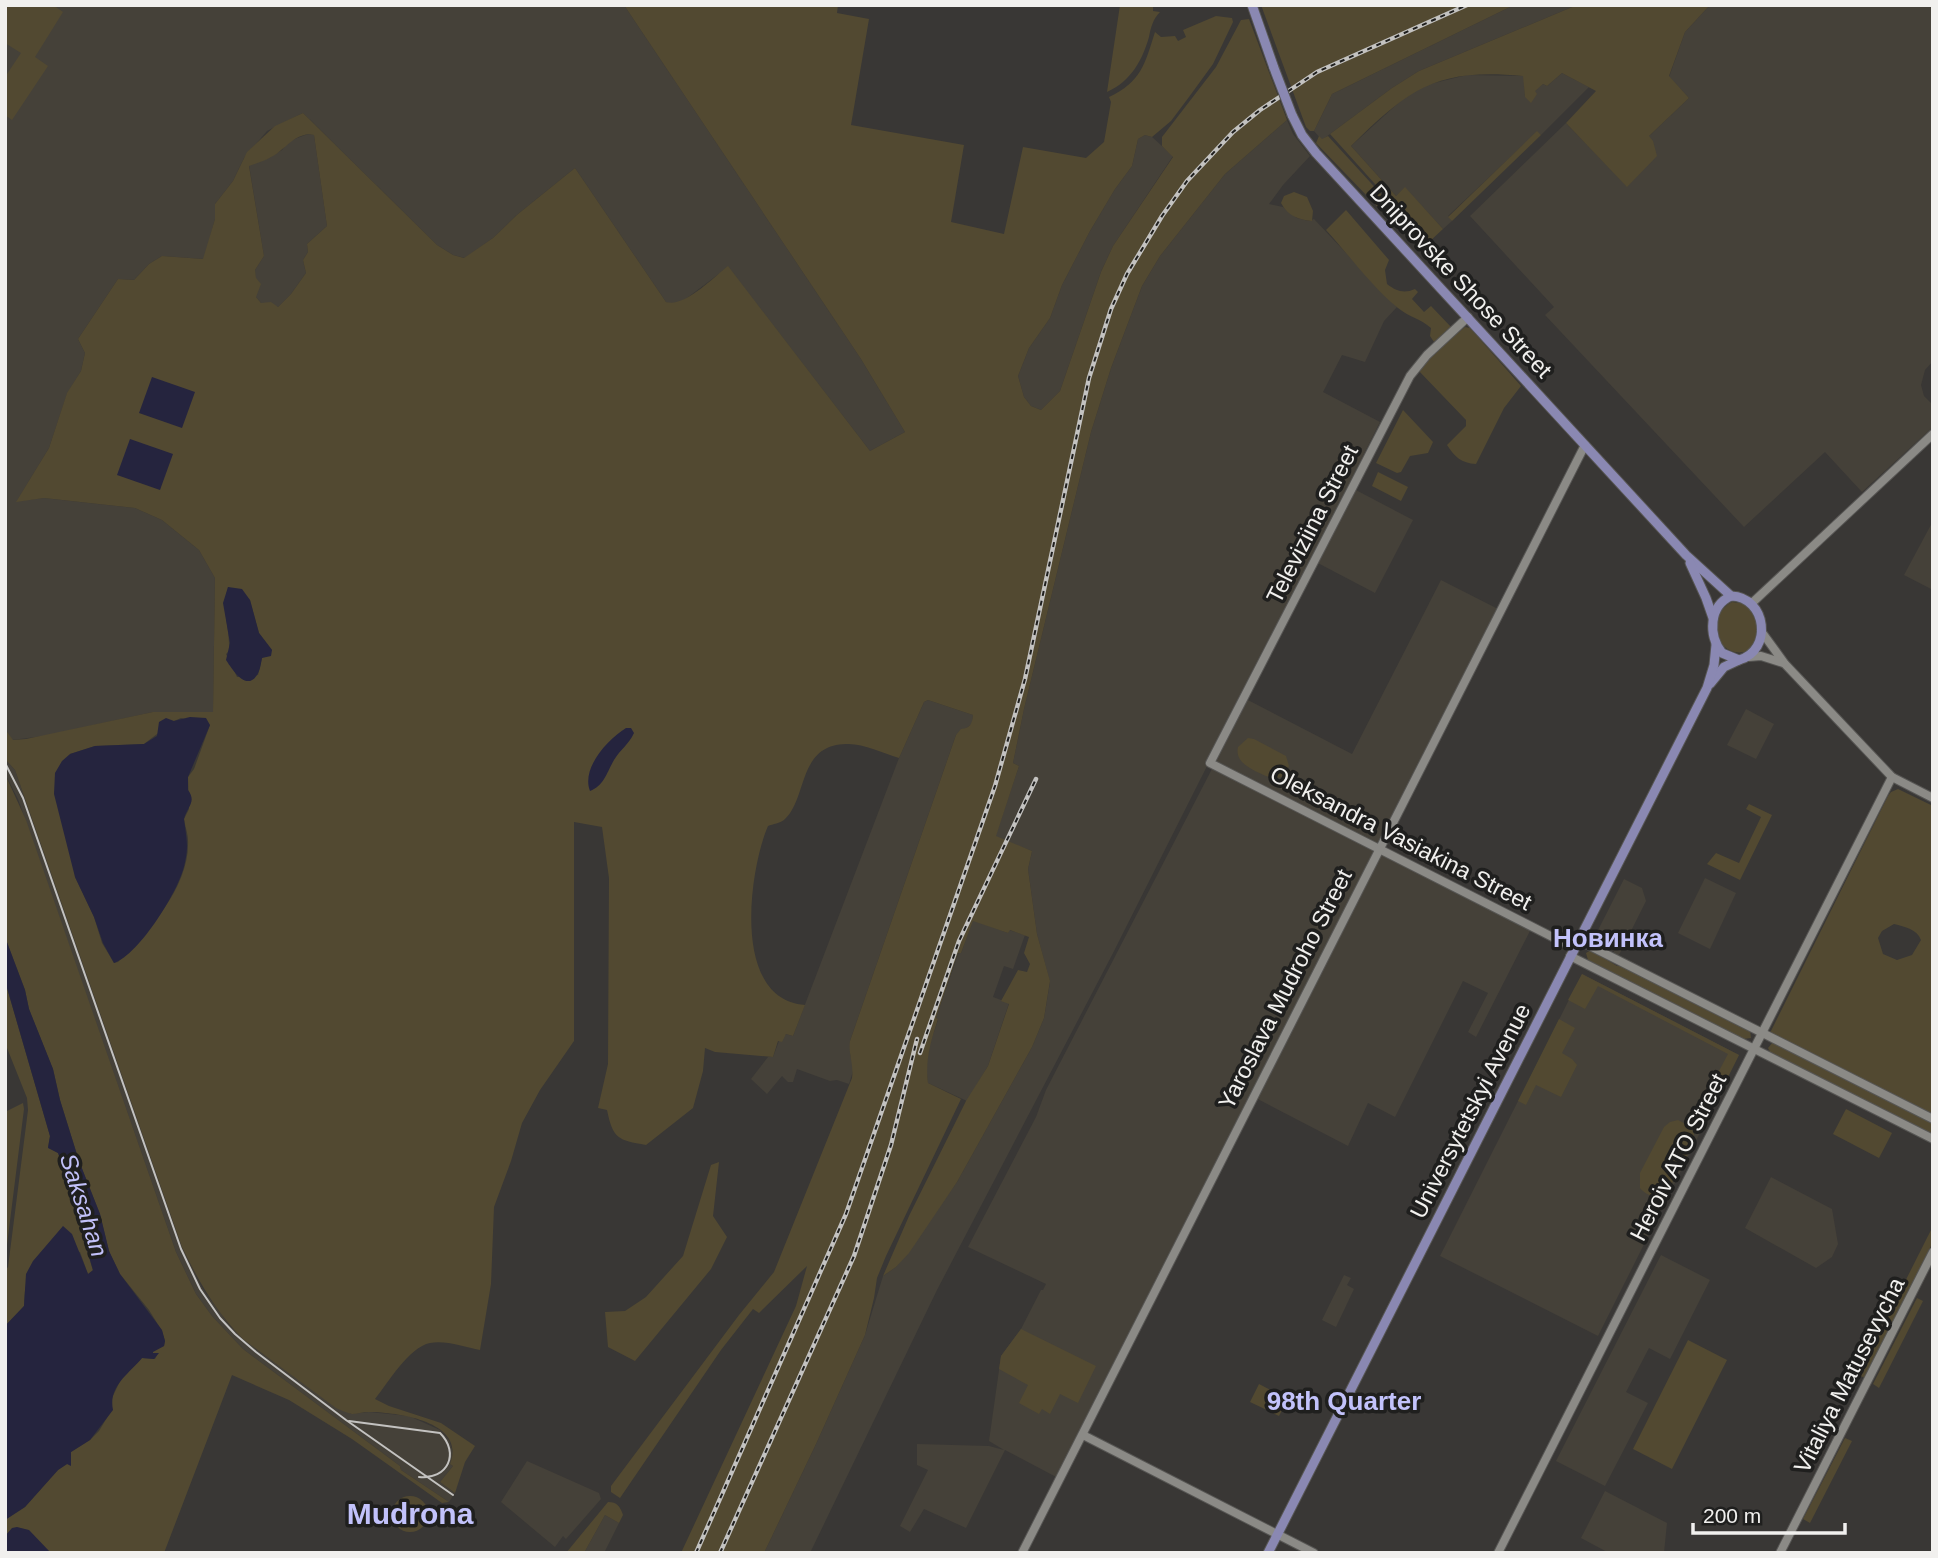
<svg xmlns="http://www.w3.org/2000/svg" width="1938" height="1558" font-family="Helvetica,sans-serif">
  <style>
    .built { fill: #454139 }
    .green { fill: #524931; fill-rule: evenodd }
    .water { fill: #25243e }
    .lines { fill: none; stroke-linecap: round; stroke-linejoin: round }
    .secondary-casing { stroke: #565553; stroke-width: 10 }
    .primary-casing { stroke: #565553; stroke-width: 11 }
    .secondary { stroke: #8b8a86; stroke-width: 8 }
    .primary { stroke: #8a88b2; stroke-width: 9 }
    .tram { stroke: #c3c2c0; stroke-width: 2 }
    .rail-casing { stroke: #c3c2c0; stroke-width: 4.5 }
    .rail { stroke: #1f1f1e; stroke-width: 2; stroke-dasharray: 5; stroke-linecap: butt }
    .primary-bridge-casing { stroke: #565553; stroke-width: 11; stroke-linecap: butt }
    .primary-bridge { stroke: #8a88b2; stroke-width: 9 }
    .labels { text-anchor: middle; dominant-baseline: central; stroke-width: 7; stroke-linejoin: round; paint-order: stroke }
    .street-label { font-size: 23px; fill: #f1f0ee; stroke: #1f1f1e }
    .water-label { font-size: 24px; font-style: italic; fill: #c2c1f9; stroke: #1f1f1e }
    .quarter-label { font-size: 26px; font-weight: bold; fill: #c2c2fb; stroke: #1f1f1e }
    .district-label { font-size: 30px; font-weight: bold; fill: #c2c2fb; stroke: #1f1f1e }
  </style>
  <rect width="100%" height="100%" fill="#393735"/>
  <g class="built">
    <path d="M5,5H624L861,359L905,432L870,451L728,267L683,301L673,305L666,302L575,168L518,214L493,238L465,258L453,255L437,245L303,113L267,131L244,158L233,181L215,204V219L204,259L162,256L149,264L134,280L118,279L78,339L85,353L81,371L67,394L49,448L17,501L44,498L135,508L162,520L199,550L215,578L213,712H153L44,736L12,740L5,729Z"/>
    <path d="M1514,5H1577L1419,71L1392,88L1322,140L1314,131L1332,94Z"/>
    <path d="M1710,5H1933V361L1925,370L1921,385L1924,396L1933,405V427L1862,492L1825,452L1744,527L1545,315L1554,307L1470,216L1566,123L1627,186L1649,136L1689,98L1669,77L1685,32Z"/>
    <path d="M1562,73L1589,87L1541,135L1537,132L1448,216L1452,221L1443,229L1405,188L1396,196L1351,146L1407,95L1430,84L1467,75L1524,76L1525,97L1543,84L1547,86Z"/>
    <path d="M1287,120L1293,134L1310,156L1283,185L1269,204L1283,207L1297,218L1309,221L1314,219L1397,307L1384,321L1365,362L1342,355L1323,392L1380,422L1112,955L937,1290L810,1553H764L816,1444L865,1335L883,1276L896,1267L957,1182L1032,1047L1044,1018L1050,982L1037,934L1028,869L1032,851L995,837L1019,766L1013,763L1024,709L1091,432L1111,368L1142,286L1160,256L1225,174Z"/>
    <path d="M308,134L314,135L327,226L307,244L308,252L303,260L306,273L291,294L278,307L261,303L256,297L255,270L264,256L249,165L269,158L282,150L289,141Z"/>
    <path d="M1145,135L1152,137L1173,156L1113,246L1101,272L1060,391L1041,410L1031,406L1024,397L1018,376L1029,348L1050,318L1062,285L1090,231L1115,189L1132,166L1138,139Z"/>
    <path d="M1352,488L1413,520L1375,593L1314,561Z"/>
    <path d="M1933,521V590L1904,575Z"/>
    <path d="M1441,580L1500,610L1378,848L1532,927L1476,1037L1468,1032L1488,993L1463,981L1395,1117L1368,1103L1348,1146L1252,1096L1060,1479L1005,1450L966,1528L924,1509L910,1532L900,1526L928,1470L917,1465V1444L989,1446L1004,1450L989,1441L1001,1356L1021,1329L1041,1290H1043L1046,1284L968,1247L1036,1117L1046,1090L1214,765L1244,698L1352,754Z"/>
    <path d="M928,700L973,715L972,724L956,735L850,1041V1054L854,1068L849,1084L837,1080L830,1081L797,1069L793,1082H788L782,1076L767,1094L751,1079L768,1057H773L779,1041L786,1034L793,1036L899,758L924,702Z"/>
    <path d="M1746,709L1774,724L1756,759L1727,745Z"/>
    <path d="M5,759L15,770L182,1247L202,1288L230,1326L257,1350L351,1414L369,1412L409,1416L440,1430L449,1440L453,1453L450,1464L453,1466L440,1482L455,1493L449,1502L401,1470L400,1466L243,1349L212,1316L196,1294L176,1252L18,799L5,774Z"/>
    <path d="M1705,878L1736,893L1710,949L1678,933Z"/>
    <path d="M1624,879L1642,888L1646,901L1618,957L1614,955V951L1593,940Z"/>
    <path d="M973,920L1008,933L1009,930L1025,935L1013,969L1004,966L993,997L1009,1003L988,1066L967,1101L928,1083L926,1065L929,1046L938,1020L936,1018L959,952L961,953Z"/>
    <path d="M1582,974L1739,1055L1598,1336L1440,1256Z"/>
    <path d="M1771,1177L1832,1209L1838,1244L1832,1257L1816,1268L1745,1228Z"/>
    <path d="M1661,1255L1710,1280L1670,1359L1649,1348L1626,1392L1648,1403L1605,1486L1556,1461Z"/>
    <path d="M1344,1275L1351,1278L1347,1285L1354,1289L1336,1327L1322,1320Z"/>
    <path d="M527,1461L599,1493L601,1499L566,1539L563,1536L555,1547L501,1502Z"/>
    <path d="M1605,1491L1667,1523L1664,1553H1609L1581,1538Z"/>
    <path d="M605,1515L619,1523L604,1553H584Z"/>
  </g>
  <g class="green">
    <path d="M5,5H53L63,12L35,57L48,66L12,120L5,115V77L21,53L5,43Z"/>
    <path d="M624,5H838L837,13L869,19L851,125L964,145L951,222L1004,234L1023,147L1086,158L1104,142L1111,102L1109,97C1141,82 1145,64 1155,32L1161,37L1175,36L1178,41L1186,37L1183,30L1216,16L1232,18L1233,22L1213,64L1189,97L1171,121L1152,137L1145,135L1138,139L1132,166L1115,189L1090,231L1062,285L1050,318L1029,348L1018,376L1024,397L1031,406L1041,410L1060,391L1101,272L1113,246L1173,157L1162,146V137L1216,67L1241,20L1249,19L1287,120L1225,174L1160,256L1142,286L1111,368L1091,432L1024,709L1013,763L1019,766L996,836L1032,851L1028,869L1037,934L1050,981L1044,1018L1032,1047L957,1182L909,1253L896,1267L883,1276L909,1216L966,1101L988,1066L1009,1004L1001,1001L1018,970L1027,972L1030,964L1024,953L1029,937L1010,930L1008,933L973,921L961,953H958L936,1018L938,1019C931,1041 925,1059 928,1083L961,1099L886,1256L877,1278L874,1298L865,1335L816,1444L764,1553H681L796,1306L807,1266L759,1313L753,1309L721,1350L620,1498L611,1492V1486L739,1315L774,1272L852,1078C854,1064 848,1054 850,1041L956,735L961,729C971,728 972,723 973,715L928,700L924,702L899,758C882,753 863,743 846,744C797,745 808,799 784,820C780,823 773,824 768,826C749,870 731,1000 805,1005L793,1036L786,1034L782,1042L778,1041L773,1057L715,1052L705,1048L703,1071L693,1108L646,1145C618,1140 613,1139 607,1110L598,1108L608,1064L609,878L602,827L574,822V1041L540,1090L522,1123L511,1161L494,1207L491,1284L480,1350C465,1347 445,1340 430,1343C409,1347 388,1383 375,1399L389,1406L441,1423L475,1446L465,1462L455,1493L440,1482L453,1466L450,1464C467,1421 396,1412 368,1412C363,1412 357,1414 352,1414C347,1413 341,1410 336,1408L243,1339C216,1312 199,1282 182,1247L15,770L5,759V729L13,740L26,739L153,712H213L215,578L199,550L162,520L135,508L44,498L16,502L49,448L67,393L81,371L85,353L78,339L118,279L134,280L149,264L162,256L203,259L215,219V204L233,181L247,152L275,126L303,113L437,245L453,255L464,258L493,238L518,214L575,168L666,302C684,308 714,277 728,266L870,451L905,432L861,359ZM308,134L314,135L327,226L307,244L308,252L303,260L306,273L291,294L278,307L271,302L261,303L256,297L261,284L256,278L255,270L264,256L249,166C260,162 271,159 280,151C292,142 292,138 308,134ZM228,587L250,600L259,633L272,650L262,658L258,675L237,677L226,654L229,651C230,626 221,612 228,587ZM181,718L210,725L194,769L188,777L189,809L184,819C185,826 188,834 188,841C190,886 148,933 118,962L114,963L102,943L94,917L75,877L70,754L95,746L144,744L174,721Z"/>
    <path d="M1120,5H1153V11L1160,12C1153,19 1151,27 1149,37C1142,61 1131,81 1107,92Z"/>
    <path d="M1261,5H1514L1332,94L1314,131H1310L1306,127Z"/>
    <path d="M1577,5H1710L1685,32L1669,76L1689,98L1649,136L1653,141L1657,156L1627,187L1566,123L1596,91L1562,73L1547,86L1543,84L1535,91L1537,94L1531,103L1525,97L1523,76C1437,68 1410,88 1351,146L1396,196L1405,187L1443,229L1428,243L1330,134L1392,88L1419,71Z"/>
    <path d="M1537,131L1541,135L1452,221L1448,217Z"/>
    <path d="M1319,136L1322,139L1328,136L1412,228L1408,232L1400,224L1397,227L1316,143Z"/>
    <path d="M1294,192L1307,197L1313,211L1312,221C1299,220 1288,216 1281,203L1284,196Z"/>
    <path d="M1346,210L1389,260L1385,270L1387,284C1396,291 1404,294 1415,289L1418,292L1412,299L1424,312L1431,306L1451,327L1434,342L1430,336L1431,328C1421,319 1409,317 1398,308C1373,288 1348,254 1326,230Z"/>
    <path d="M1465,327L1470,328L1521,386L1504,408L1476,464C1461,463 1455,457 1447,445L1466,426V420L1418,370L1429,357Z"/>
    <path d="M1403,410L1433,442L1428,453L1410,456L1401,472L1397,473L1376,463Z"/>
    <path d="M1378,472L1408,487L1401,501L1372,486Z"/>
    <path d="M1732,602L1747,604C1758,622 1761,632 1751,650C1716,664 1705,615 1732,602Z"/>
    <path d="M1248,738L1254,739L1286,756L1289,766L1284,776L1273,779C1258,772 1234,765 1238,747Z"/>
    <path d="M5,774L26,820L176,1252L196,1294L212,1316L243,1349L400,1466L401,1470L449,1502L442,1503L352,1439L289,1400L232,1375L164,1553H5V1520L25,1507L58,1470L67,1464L71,1452L90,1440L99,1431L111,1411L112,1398L122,1377L142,1358L155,1359L158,1353H153V1351L164,1346L165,1341L162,1331L149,1310L120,1274L109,1251L100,1214L79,1161L60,1100L53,1069L29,1009L25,990L5,937Z"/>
    <path d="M1898,789L1933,806V1114L1770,1033L1888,796L1891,792ZM1894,924C1905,927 1917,929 1921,940L1912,955L1897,960L1883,954L1878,938L1882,931Z"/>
    <path d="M1749,804L1772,815L1740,880L1707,864L1716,853L1739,863L1761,817L1746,809Z"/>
    <path d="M1591,950L1617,966L1622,965L1750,1030L1751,1038L1743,1039L1588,960L1586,953Z"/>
    <path d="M1582,974L1739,1055L1722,1089L1712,1084L1728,1054L1598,986L1585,1009L1568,1000Z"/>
    <path d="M5,981L50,1136L48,1147L58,1153L73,1194V1202L93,1271L88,1274L80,1252L47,1246C28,1266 25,1280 24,1306L5,1326V1271L8,1267L28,1110L27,1098L5,1043Z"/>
    <path d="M1559,1019L1575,1028L1562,1053L1572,1059L1577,1065L1561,1097L1536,1085L1526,1105L1518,1101Z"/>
    <path d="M1773,1042L1933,1122V1135L1770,1052L1768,1048Z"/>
    <path d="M23,1103L24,1109L5,1261V1112Z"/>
    <path d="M1846,1109L1892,1133L1879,1158L1833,1134Z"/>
    <path d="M1678,1120L1691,1127L1694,1134V1143L1667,1192C1657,1199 1648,1197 1640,1188V1173L1664,1127L1670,1122Z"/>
    <path d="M719,1162L713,1216L727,1237L711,1269L635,1361L608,1347L605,1312L625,1311L646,1297L683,1256L711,1165Z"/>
    <path d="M1933,1226V1242L1865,1378L1858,1375Z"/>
    <path d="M1917,1298L1923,1301L1879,1388L1873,1384Z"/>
    <path d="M1021,1329L1096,1366L1078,1403L1060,1394L1050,1414L1042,1409L1039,1414L1019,1403L1028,1385L999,1369L1001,1356Z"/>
    <path d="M1688,1340L1727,1360L1672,1469L1633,1449Z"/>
    <path d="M1259,1384L1288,1399L1279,1416L1250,1402Z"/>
    <path d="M1845,1438L1852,1441L1810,1523L1803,1519Z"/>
    <circle cx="410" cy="1514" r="18"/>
    <path d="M608,1502C617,1502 620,1506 623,1515L619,1523L605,1515L584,1553H566Z"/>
  </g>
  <g class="water">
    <path d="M152,377L195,392L182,428L139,413Z"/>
    <path d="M130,439L173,454L160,490L117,475Z"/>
    <path d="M228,587L242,589L250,600L259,633L272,650L271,656L262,658C261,663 260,671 257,675C246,692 232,669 226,660L230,643L223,603Z"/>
    <path d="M190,717L206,718L210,725L188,777V790C197,802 187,807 184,819C186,836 189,845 185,862C181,888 139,955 114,963L103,943L94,917L75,877L54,794L55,773L62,761L70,754L95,746L144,744L157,736L159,722L166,718L174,721Z"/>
    <path d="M626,728H631L634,733C629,744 620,750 614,760C607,772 604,786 590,791C581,768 608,739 626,728Z"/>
    <path d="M5,937L25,990L29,1009L53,1069L60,1100L79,1161L100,1214L109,1251L120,1274L162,1330L165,1341L164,1346L153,1352V1353H159L154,1359L142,1358C129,1374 108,1386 113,1410L90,1440L71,1452V1466L67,1464L58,1470L25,1507L5,1520V1326L24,1306L26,1274L33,1261L63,1226L72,1234L88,1274L93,1270L73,1202V1193L58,1153L48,1148L50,1136L5,981Z"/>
    <path d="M17,1527L29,1530L51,1553H5V1536L12,1528Z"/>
  </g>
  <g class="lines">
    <defs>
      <g id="secondary">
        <path d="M1468,317L1427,355L1410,376L1210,763L1574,948"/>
        <path d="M1752,603L1933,434"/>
        <path d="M1761,631L1785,664L1892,777L1933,798"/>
        <path d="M1749,657L1761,656L1783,663"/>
        <path d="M1578,940L1933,1119"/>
        <path d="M1570,956L1933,1139"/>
        <path d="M1083,1435L1314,1553"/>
        <path d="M1022,1553L1585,445"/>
        <path d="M1498,1553L1892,777"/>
        <path d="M1780,1553L1933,1252"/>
      </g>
      <g id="primary">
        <path d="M1252,5L1274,68"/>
        <path d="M1292,115L1302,135L1316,153L1686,555L1731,596"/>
        <path d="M1690,563L1706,598L1713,618"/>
        <path d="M1731,596C1767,597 1773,651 1739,660L1722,653C1708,635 1709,606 1731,596Z"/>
        <path d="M1710,684L1724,667L1739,660"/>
        <path d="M1268,1553L1707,688L1714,665L1716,645"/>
      </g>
    </defs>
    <use href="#secondary" class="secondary-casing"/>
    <use href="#primary" class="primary-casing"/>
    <use href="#secondary" class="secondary"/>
    <use href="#primary" class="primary"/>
    <g class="tram">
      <path d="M5,763L23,798L181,1249L200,1289L220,1318L235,1334L256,1352L346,1420L453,1495"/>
      <path d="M349,1421L440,1433C460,1453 448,1480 419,1477"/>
    </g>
    <defs>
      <g id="rail">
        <path d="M920,1053L959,941L1036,779"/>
        <path d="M696,1553L846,1214L995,786L1025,679L1089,378L1111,309L1127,274L1162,216L1187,181L1233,132L1260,110L1317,72L1467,5"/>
        <path d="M720,1553L854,1256L891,1145L917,1039"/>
      </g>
    </defs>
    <use href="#rail" class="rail-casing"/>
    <use href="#rail" class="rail"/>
    <defs>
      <path id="primary-bridge" d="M1274,68L1292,115"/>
    </defs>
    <use href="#primary-bridge" class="primary-bridge-casing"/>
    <use href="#primary-bridge" class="primary-bridge"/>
  </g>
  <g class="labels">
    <g class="street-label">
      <text transform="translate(1461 281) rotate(47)">Dniprovske Shose Street</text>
      <text transform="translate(1312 524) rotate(-63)">Televiziina Street</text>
      <text transform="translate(1401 838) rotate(27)">Oleksandra Vasiakina Street</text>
      <text transform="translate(1285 989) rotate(-63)">Yaroslava Mudroho Street</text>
      <text transform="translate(1470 1111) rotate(-63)">Universytetskyi Avenue</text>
      <text transform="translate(1678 1157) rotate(-63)">Heroiv ATO Street</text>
      <text transform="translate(1849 1375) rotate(-63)">Vitaliya Matusevycha</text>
    </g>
    <g class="water-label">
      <text transform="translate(84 1205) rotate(72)">Saksahan</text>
    </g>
    <g class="quarter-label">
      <text x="1608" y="938">Новинка</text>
      <text x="1344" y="1401">98th Quarter</text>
    </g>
    <g class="district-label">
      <text x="410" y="1513">Mudrona</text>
    </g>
  </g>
  <rect width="1938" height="1558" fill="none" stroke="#f1f0ee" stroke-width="14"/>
  <path d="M1693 1523v10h152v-10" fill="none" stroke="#f1f0ee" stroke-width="3.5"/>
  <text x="1703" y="1523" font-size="21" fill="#f1f0ee" stroke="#1f1f1e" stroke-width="5" paint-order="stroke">200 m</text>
</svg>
